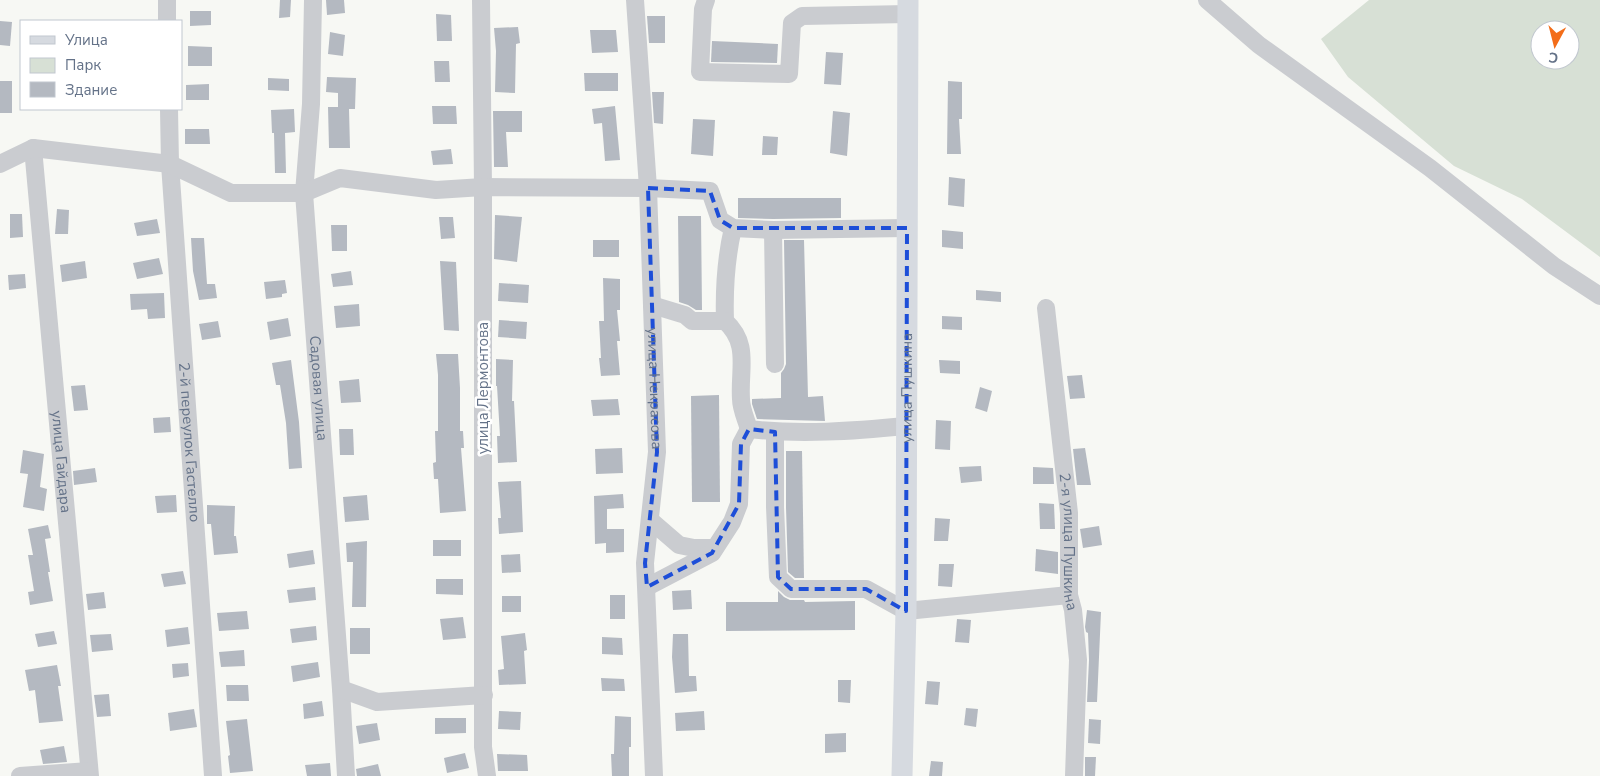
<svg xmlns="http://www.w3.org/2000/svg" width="1600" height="776" font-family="'Nunito Sans',sans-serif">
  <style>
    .green { fill: #d7e0d5; fill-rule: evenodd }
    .building { fill: #b4b9c1 }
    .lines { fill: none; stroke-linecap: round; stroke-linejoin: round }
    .minor { stroke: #caccd0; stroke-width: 18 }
    .major { stroke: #d6dae0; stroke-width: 21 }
    .marked { fill: none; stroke: #1d4ed8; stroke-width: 4; stroke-dasharray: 10 6; stroke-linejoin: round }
    .labels { text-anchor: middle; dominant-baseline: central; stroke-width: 5; stroke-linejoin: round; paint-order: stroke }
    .street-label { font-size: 15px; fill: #647288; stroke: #fff }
  </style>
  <rect width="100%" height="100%" fill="#f7f8f4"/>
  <path class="green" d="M1369,0H1600V257L1522,199L1454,166L1348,77L1321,39ZM1540,30H1570V60H1540Z"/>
  <g class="building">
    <path d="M280,0H291L290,17L279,18Z"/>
    <path d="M326,0H344L345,13L327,15Z"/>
    <path d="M190,11H211V25L190,26Z"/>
    <path d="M436,14L451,15L452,41H437Z"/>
    <path d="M647,16H665V43H649Z"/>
    <path d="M0,21L12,22L10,46L0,45Z"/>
    <path d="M518,27L520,43L516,44L515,93L495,92L496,51L494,28Z"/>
    <path d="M590,30H616L618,52L592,53Z"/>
    <path d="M330,32L345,35L343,56L328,54Z"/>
    <path d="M712,41L778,44L777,63L711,62Z"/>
    <path d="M188,46L212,47V66H188Z"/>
    <path d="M826,52L843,53L841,85L824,84Z"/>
    <path d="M434,61H449L450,82H435Z"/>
    <path d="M584,73H618V91H585Z"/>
    <path d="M327,77L356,78L355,109H349L350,148H329L328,107H338V93L326,92Z"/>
    <path d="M268,78L289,79V91L268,90Z"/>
    <rect x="0" y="81" width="12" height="32"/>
    <path d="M948,81L962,82V119H959L961,154H947Z"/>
    <path d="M209,84V100H186V85Z"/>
    <path d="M652,92H664L663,124L654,123Z"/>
    <path d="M432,106H456L457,124H433Z"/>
    <path d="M615,106L620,160L605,161L602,123L594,124L592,109Z"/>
    <path d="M294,109L295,132L285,133L286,173H275L274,133H272L271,110Z"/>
    <path d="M493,111H522V132H506L508,167H494Z"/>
    <path d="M833,111L850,113L847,156L830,153Z"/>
    <path d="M693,119L715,120L713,156L691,154Z"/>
    <path d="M185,129H209L210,144H185Z"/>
    <path d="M763,136L778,137L777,155H762Z"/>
    <path d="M451,149L453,164L433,165L431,151Z"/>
    <path d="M949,177L965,179L964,207L948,205Z"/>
    <path d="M738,198H841V218L773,219L738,218Z"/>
    <path d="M57,209L69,210L68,234H55Z"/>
    <path d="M10,214H22L23,237L10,238Z"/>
    <path d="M495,215L522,217L517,262L494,259Z"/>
    <path d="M678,216H701L702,310H696L688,305L679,302Z"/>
    <path d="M439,217H453L455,238L441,239Z"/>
    <path d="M157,219L160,233L137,236L134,223Z"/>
    <path d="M331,225H347V251H332Z"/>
    <path d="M942,230L963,232V249L942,247Z"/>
    <path d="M191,238H204L207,284H215L217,298L199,300L193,271Z"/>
    <rect x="593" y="240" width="26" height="17"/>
    <path d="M784,240H804L808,397L823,396L825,421L757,419L752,404V399L781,398V373L784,369L786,364Z"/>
    <path d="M159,258L163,274L137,279L133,263Z"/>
    <path d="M85,261L87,278L62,282L60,265Z"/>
    <path d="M440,261L456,262L459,331L444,330Z"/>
    <path d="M351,271L353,285L333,287L331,274Z"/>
    <path d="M25,274L26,288L9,290L8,275Z"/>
    <path d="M603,278L620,279V310H617L620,341H617L620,375L601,376L599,358H601L599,321H604Z"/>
    <path d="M285,280L287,293L282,294V297L266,299L264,282Z"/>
    <path d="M499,283L529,285L528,303L498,301Z"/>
    <path d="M976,290L1001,292V302L976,300Z"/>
    <path d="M164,293L165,318L148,319L147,309L131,310L130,294Z"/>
    <path d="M359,304L360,326L336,328L334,306Z"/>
    <path d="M942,316L962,317V330L942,329Z"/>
    <path d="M288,318L291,336L270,340L267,322Z"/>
    <path d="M499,320L527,322L526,339L498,337Z"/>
    <path d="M218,321L221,337L202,340L199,324Z"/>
    <path d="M436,354H458L460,388V431H463L464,448H461L466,511L440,513L438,479H434L433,463L436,462L435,431H438V375Z"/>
    <path d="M496,359L513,360L512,401H514L517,462L498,463L497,436H500L497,386H496Z"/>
    <path d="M291,360L299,422L302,468L289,469L286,423L280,385H276L272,363Z"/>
    <path d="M939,360L960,361V374L940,373Z"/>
    <path d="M1082,375L1085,398L1070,399L1067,376Z"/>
    <path d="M359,379L361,402L341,403L339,381Z"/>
    <path d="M85,385L88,410L74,411L71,386Z"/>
    <path d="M980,387L992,391L987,412L975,408Z"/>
    <path d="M719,395L720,502H692L691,396Z"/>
    <path d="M618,399L620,415L593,416L591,400Z"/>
    <path d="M170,417L171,432L154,433L153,418Z"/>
    <path d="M936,420L951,421L950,450L935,449Z"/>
    <path d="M339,429H353L354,455H340Z"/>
    <path d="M622,448L623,473L596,474L595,449Z"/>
    <path d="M1085,448L1091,485H1077L1073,449Z"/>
    <path d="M23,450L44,454L40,487L47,489L44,511L23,507L28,474L20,473Z"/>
    <path d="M786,451H802L804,578H795L788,572L786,507Z"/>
    <path d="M981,466L982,481L961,483L959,467Z"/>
    <path d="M1033,467L1053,468L1054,484H1033Z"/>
    <path d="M95,468L97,482L74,485L73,471Z"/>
    <path d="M521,481L523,532L499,534L498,518H501L498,482Z"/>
    <path d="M623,494L624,508L607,509V529H624V552L606,553V543L595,544L594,496Z"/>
    <path d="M176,495L177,512L157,513L155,496Z"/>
    <path d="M367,495L369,520L345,522L343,497Z"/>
    <path d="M1039,503L1054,504L1055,529H1040Z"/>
    <path d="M207,505L235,506L234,536H236L238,553L214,555L211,524H207Z"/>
    <path d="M935,518L950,519L948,541H934Z"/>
    <path d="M48,525L51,538L45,539L50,572H48L53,601L30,605L28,592L34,591L28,555H33L28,529Z"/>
    <path d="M1099,526L1102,545L1083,548L1080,529Z"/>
    <rect x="433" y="540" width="28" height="16"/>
    <path d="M367,541L366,607H352L353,562H347L346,543Z"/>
    <path d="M1036,549L1058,552V574L1035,571Z"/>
    <path d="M313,550L315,564L289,568L287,554Z"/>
    <path d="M520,554L521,572L502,573L501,555Z"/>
    <path d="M939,564H954L952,587L938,586Z"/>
    <path d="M183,571L186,584L164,587L161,574Z"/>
    <path d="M436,579H463V595L436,594Z"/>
    <path d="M315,587L316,600L289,603L287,590Z"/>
    <path d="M691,590L692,609L673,610L672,591Z"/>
    <path d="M778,591L784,597L790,600H804L805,602L855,601V630L726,631V602H778Z"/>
    <path d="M104,592L106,608L88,610L86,594Z"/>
    <rect x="610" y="595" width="15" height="24"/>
    <rect x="502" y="596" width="19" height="16"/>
    <path d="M1087,610L1101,612L1097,702H1087L1089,660L1088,633L1086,632L1085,627Z"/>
    <path d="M247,611L249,629L219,631L217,613Z"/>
    <path d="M463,617L466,638L443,640L440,619Z"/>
    <path d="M957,619L971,620L969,643L955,642Z"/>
    <path d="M316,626L317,640L292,643L290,629Z"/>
    <path d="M188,627L190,644L167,647L165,630Z"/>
    <rect x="350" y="628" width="20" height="26"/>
    <path d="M54,631L57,644L38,647L35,634Z"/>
    <path d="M525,633L527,650L524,651L526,684L499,685L498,670L504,669L501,636Z"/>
    <path d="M111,634L113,650L92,652L90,635Z"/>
    <path d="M673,634H688L689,676H696L697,691L675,693L672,657Z"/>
    <path d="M602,637L622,638L623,655L602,654Z"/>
    <path d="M244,650L245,666L221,667L219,652Z"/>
    <path d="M318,662L320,677L293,682L291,666Z"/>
    <path d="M188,663L189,676L173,678L172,664Z"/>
    <path d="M57,665L61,686H58L63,721L39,723L35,690L29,691L25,670Z"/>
    <path d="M601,678L624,679L625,691H602Z"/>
    <path d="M838,680H851L850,703L838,702Z"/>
    <path d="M927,681L940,682L938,705L925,704Z"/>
    <path d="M226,685H248L249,701H227Z"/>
    <path d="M109,694L111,716L97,717L94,695Z"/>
    <path d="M322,701L324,716L304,719L303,704Z"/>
    <path d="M966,708L978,709L976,727L964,725Z"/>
    <path d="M194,709L197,727L170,731L168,713Z"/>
    <path d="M499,711L521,712L520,730L498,729Z"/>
    <path d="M704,711L705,730L676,731L675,713Z"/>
    <path d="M615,716L631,717V747H629V776H612L611,754H614Z"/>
    <path d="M435,718H466V733L435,734Z"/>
    <path d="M247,719L253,771L230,773L228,756L230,755L226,721Z"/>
    <path d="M1089,719L1101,720L1100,744L1088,743Z"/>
    <path d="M377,723L380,740L359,744L356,726Z"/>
    <path d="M846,733V752L825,753V734Z"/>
    <path d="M64,746L67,762L43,764L40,750Z"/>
    <path d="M465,753L469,768L447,773L444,758Z"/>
    <path d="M497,754L527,755L528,771H498Z"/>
    <path d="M1085,757H1096L1095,776H1085Z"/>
    <path d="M931,761L943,762L942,776H929Z"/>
    <path d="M330,763L331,776H307L305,765Z"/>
    <path d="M378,764L381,776H357L356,769Z"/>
  </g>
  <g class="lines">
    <g class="minor">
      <path d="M167,0V21"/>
      <path id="s1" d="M313,0L311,104L304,193L341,689L346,776"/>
      <path d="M481,0L483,187V747L487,776"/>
      <path id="s2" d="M635,0L648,188L657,452L645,563L654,776"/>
      <path d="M706,0L703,9L700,72L789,74L792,23L802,16L908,14"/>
      <path d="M1207,0L1259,45L1430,168L1554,266L1600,296"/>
      <path id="s3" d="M169,109L170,164L213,776"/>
      <path id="s4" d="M33,148L90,776"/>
      <path d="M0,164L33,148L170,164L231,193H304L340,178L436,190L483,187L648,188L710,191L720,220L733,228L773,230L907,228"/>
      <path d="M733,228C726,258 724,290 725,321C750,344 739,368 741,399C741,409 746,419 749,429C800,435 854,431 906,426"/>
      <path d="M773,230L775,364"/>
      <path d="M652,305L685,315L692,321H725"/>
      <path id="s5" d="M1046,308L1069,513V595L1073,610L1078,660L1074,776"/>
      <path d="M775,432V507L778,577L791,589H866L906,611L1069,595"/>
      <path d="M650,520L679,545L694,548H715"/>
      <path d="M647,587L712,553L732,522L739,504L741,444L749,429"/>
      <path d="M341,689L377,702L484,695"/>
      <path d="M20,776L89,771"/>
    </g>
    <path class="major" id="s6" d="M902,776L906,611L908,0"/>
  </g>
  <path class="marked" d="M648,188L710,191L720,220L733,228H907L906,611L866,589H791L778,577L775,432L749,429L741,444L739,504L712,553L647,587L645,563L657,452Z"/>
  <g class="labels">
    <g class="street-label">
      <text stroke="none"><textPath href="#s1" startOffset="389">Садовая улица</textPath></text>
      <text transform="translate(483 388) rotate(-90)">улица Лермонтова</text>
      <text stroke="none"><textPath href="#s2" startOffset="389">улица Некрасова</textPath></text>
      <text stroke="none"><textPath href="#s6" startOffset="388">улица Пушкина</textPath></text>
      <text stroke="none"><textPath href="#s3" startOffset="334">2-й переулок Гастелло</textPath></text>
      <text stroke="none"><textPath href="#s4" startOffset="315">улица Гайдара</textPath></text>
      <text stroke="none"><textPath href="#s5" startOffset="235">2-я улица Пушкина</textPath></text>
    </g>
  </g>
  <rect x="20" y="20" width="162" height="90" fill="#ffffff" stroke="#c1c7cf"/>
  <rect x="30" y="36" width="25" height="8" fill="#d6dae0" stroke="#c1c7cf"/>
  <text x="65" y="45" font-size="15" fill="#647288">Улица</text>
  <rect x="30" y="58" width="25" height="15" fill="#d7e0d5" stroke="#c1c7cf"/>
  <text x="65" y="70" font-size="15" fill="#647288">Парк</text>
  <rect x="30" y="82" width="25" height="15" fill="#b4b9c1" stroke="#c1c7cf"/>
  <text x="65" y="95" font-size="15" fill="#647288">Здание</text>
  <g transform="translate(1555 45) rotate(187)"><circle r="24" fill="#ffffff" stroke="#c1c7cf"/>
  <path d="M0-4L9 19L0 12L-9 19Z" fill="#f36d19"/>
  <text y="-8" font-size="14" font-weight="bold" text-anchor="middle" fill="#647288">С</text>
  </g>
</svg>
